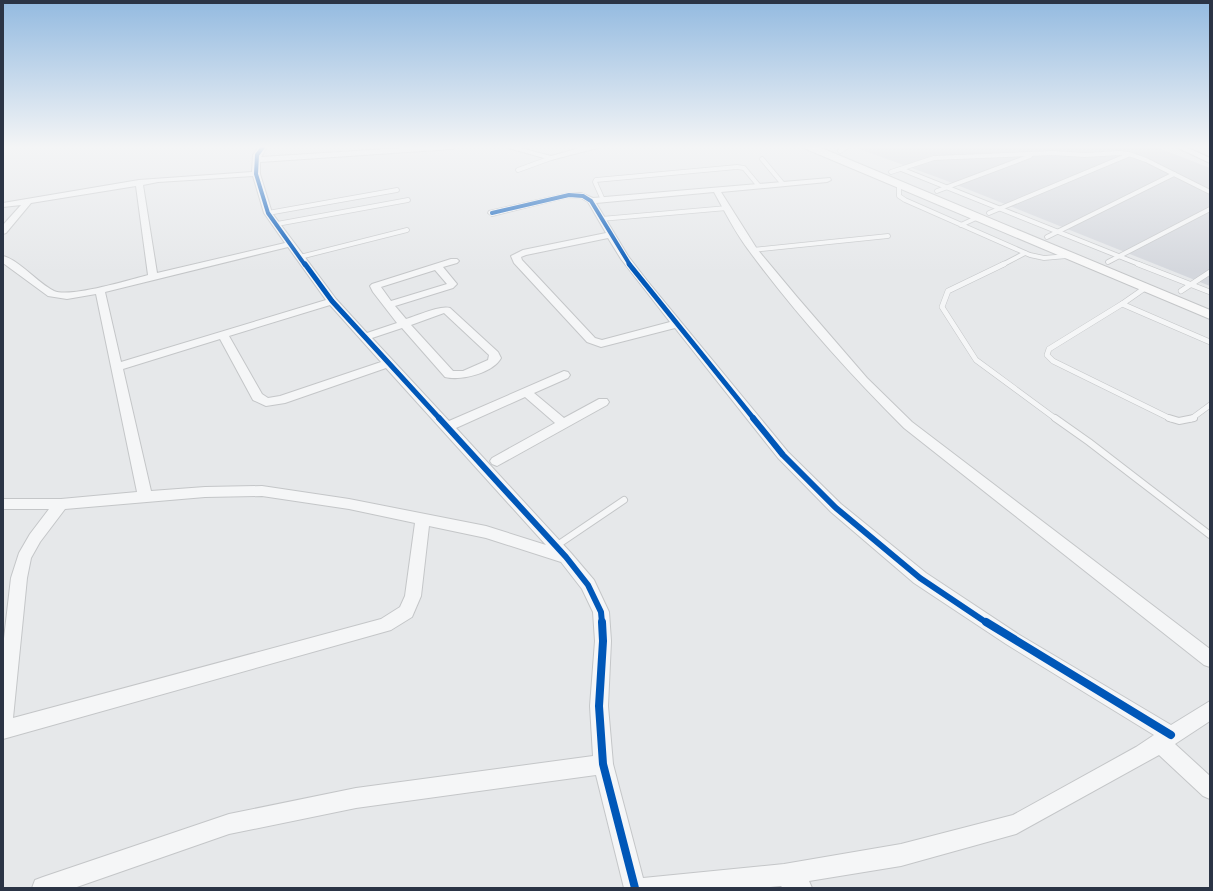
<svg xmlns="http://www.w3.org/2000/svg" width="1213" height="891" font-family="'Exo 2',sans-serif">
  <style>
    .built { fill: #d4d7dd }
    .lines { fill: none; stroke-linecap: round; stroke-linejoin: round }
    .lane-far2-casing { stroke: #c4c6c8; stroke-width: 5.5 }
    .lane-far1-casing { stroke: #c4c6c8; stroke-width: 6 }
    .lane-casing { stroke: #c4c6c8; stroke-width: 8 }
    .street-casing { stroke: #c4c6c8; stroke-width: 2 }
    .secondary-casing { stroke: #c4c6c8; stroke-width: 2 }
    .lane-far2 { stroke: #f5f6f7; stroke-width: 4 }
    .lane-far1 { stroke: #f5f6f7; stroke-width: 5 }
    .lane { stroke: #f5f6f7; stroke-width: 6 }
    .street { fill: #f5f6f7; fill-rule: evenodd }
    .secondary { fill: #f8f8f8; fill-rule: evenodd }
    .cycleway-far3-casing { stroke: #f4f6f9; stroke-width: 5.5 }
    .cycleway-far2-casing { stroke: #f4f6f9; stroke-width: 7 }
    .cycleway-far1-casing { stroke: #f4f6f9; stroke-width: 9 }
    .cycleway-casing { stroke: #f4f6f9; stroke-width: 11 }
    .cycleway-far3 { stroke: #0057b8; stroke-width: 4 }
    .cycleway-far2 { stroke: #0057b8; stroke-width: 5 }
    .cycleway-far1 { stroke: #0057b8; stroke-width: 6 }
    .cycleway { stroke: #0057b8; stroke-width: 8 }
  </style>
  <rect width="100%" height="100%" fill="#e6e8ea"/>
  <path class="built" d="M854,147H1156L1210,168V286L942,179Z"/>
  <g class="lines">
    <defs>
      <g id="lane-far2">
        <path d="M840,151L846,147"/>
        <path d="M762,159L783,184"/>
        <path d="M901,169L1141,265"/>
        <path d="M518,170L551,158"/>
        <path d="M891,172L934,158L1053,153L1085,155L1119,153L1129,154L1146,160L1210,192"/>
        <path d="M899,185V196L905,200L1030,255L1044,258L1067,256"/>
        <path d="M937,191L1030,156"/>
        <path d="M603,200L595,182L596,180L737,167L744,168L759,186"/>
        <path d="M268,213L397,190"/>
        <path d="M989,213L1128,155"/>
        <path d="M601,219L727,208"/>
        <path d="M277,224L408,200"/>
        <path d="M961,225L976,218"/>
        <path d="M1047,237L1174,174"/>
        <path d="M753,250L888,236"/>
        <path d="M300,257L407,230"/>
        <path d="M1108,262L1210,209"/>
        <path d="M1002,265L1025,253"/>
      </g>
      <g id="lane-far1">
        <path d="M1004,264L948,291L942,307L976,360L1056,419"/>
        <path d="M1138,264L1210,292"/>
        <path d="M1145,288L1122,304L1210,342"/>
        <path d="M1181,291L1210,272"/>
        <path d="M1122,304L1049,349L1047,355L1053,361L1171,419"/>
        <path d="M1191,419L1210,405"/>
      </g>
      <g id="lane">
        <path d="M1055,418L1089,442L1210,535"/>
        <path d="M1169,418L1179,421L1194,418"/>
        <path d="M556,546L624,500"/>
      </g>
      <g id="street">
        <path d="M259,147H267L261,157L419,147H456L452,149L260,162V174L272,213L336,299L367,333L397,323L373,292L370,286L372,284L451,259H457L459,261L457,263L443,267L457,284L453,288L395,306L406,319C417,316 439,305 450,308L498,352L501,358C493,373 461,381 445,377L402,328L372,338L449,421L564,371L568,372L570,375L568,378L534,393L564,418L599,399H607L609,402L607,405L497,466L492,464L490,461L492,458L555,423L525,397L456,428L571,553L594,580L609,612L611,641L608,706L613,764L643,878L784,864L901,844L1013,815L1136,747L1154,735L1006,644L914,583L831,512L778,458L675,328L601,347L587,342L514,263L511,256L523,250L606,233L588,202L581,198L569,197L492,216L488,213L489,211L569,193H581L593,198L830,178L831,180L827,182L721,192L757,249L797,297L867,378L912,422L1210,649V667L1204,665L904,428C849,373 796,314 750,252C736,234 725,212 714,192L596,203L628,256L648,282L788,452L841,504L926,573L1018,634L1171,725L1210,701V721L1175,744L1210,776V799L1203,796L1159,755L1016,834L901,866L809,881L812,888H783L781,886L759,888H624L596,775L356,808L229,834L74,888H32L35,880L43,877L229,814L356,788L593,756L590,706L595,641L593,612L582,589L561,562L486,538L429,526L421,596L412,617L391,630L3,739V647L11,578L19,553L30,534L49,509H3V499H61L137,492L96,294L67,299L48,296L3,263V256C19,260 38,283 54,291C70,298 129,280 148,275L136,186L31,203L6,233L3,234V225L21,205L3,207V203L139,180L252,172L253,155ZM253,176L264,213L285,243L157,273L143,185L158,182ZM608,238L621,259L670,322L602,340L595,338L522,260L521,257L526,255ZM288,247L326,300L121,362L105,292ZM435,270L447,284L391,301L381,287ZM330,305L381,362L280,396L268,398L262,394L229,336ZM444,313L489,355L488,360L463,371H453L411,325ZM220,339L253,400L266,406L285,403L386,368L546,545L486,526L349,499L262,486L205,487L151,491L123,369ZM262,496L349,509L415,523L405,596L400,607L381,619L13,718L27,578L31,558L40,542L65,509L205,497Z"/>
        <path d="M505,147H517L551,156L583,147H601L551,160Z"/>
        <path d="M1176,147H1186L1210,158V163Z"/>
      </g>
      <path id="secondary" d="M805,147H819L1210,310V319L806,149Z"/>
    </defs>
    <use href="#lane-far2" class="lane-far2-casing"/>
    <use href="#lane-far1" class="lane-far1-casing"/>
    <use href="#lane" class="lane-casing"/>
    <use href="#street" class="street-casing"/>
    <use href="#secondary" class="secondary-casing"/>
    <use href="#lane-far2" class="lane-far2"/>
    <use href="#lane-far1" class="lane-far1"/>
    <use href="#lane" class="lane"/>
    <use href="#street" class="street"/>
    <use href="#secondary" class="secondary"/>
    <defs>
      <g id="cycleway-far3">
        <path d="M263,147L257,155L256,174L268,213L305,265"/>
        <path d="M492,213L569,195L583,196L591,201L630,265"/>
      </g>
      <g id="cycleway-far2">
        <path d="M305,264L332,301L440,419"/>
        <path d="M629,264L754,419"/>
      </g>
      <g id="cycleway-far1">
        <path d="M439,418L566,557L588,585L601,612L602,623"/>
        <path d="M753,418L783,455L836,508L920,578L987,623"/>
      </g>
      <g id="cycleway">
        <path d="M602,622L603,641L599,706L603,764L635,888"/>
        <path d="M986,622L1171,735"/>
      </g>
    </defs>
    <use href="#cycleway-far3" class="cycleway-far3-casing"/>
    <use href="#cycleway-far2" class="cycleway-far2-casing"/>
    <use href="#cycleway-far1" class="cycleway-far1-casing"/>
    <use href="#cycleway" class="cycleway-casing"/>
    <use href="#cycleway-far3" class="cycleway-far3"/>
    <use href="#cycleway-far2" class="cycleway-far2"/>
    <use href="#cycleway-far1" class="cycleway-far1"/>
    <use href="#cycleway" class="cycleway"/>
  </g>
  <linearGradient id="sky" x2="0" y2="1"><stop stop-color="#93bae0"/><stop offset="0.54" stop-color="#f4f5f6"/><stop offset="1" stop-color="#f4f5f6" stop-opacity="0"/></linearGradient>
  <rect width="1213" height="272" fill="url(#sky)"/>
  <rect width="1213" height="891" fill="none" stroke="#2b3445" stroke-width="8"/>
</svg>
